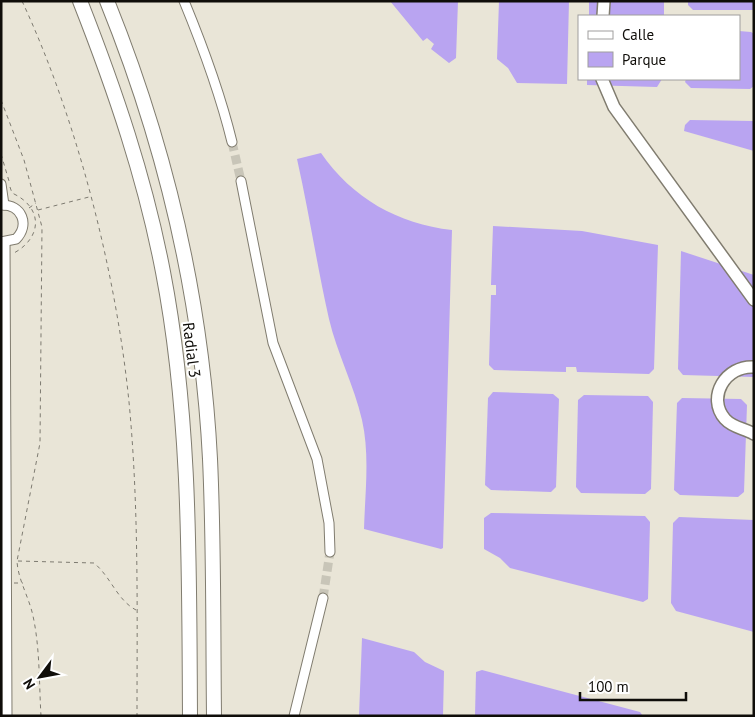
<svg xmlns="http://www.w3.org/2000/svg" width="755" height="717" font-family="'PT Sans',sans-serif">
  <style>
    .green { fill: #b9a4f1 }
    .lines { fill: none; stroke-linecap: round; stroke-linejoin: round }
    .minor-tunnel { stroke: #c8c5b8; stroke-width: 9; stroke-dasharray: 9 4.5; stroke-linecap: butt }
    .minor-casing { stroke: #807c6f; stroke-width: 11 }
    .major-casing { stroke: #807c6f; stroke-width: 14 }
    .highway-casing { stroke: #807c6f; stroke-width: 16 }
    .path { stroke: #7e7b71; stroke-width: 1; stroke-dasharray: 4 4; stroke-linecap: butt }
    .minor { stroke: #fff; stroke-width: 9 }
    .major { stroke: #fff; stroke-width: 11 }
    .highway { stroke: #fff; stroke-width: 14 }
    .labels { text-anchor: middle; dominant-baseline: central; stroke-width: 4; stroke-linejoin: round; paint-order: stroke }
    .street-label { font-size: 16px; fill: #0f0d09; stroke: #fff }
  </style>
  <rect width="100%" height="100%" fill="#e9e5d7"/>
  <g class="green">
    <path d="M390,1H458L456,58L449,63L431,49L434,44L427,38L423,41Z"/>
    <path d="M499,1H569L567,84L517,83L508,68L497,59Z"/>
    <rect x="589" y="1" width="75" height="15"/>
    <path d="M688,1H754V10H693L688,5Z"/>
    <path d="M739,31L751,32L754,34V86L750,89L691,88L685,82L686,79H739Z"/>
    <path d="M587,79H662L657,87L587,85Z"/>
    <path d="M690,120L754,121V151L684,131L685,125Z"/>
    <path d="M321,153C352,198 398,224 452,230L443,548L441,549L364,529C365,493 370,455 362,420C354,385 337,353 329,319C317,266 309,212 297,159Z"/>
    <path d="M493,226L582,231L658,245L654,369L649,374L577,372L576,367H566V372L494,370L489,365L491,295H496V285H491Z"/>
    <path d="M681,251L754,275V377L683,375L678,369Z"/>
    <path d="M493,392L553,394L559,399L556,487L551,492L491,490L485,485L488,398Z"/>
    <path d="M584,395L648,396L653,402L651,489L645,494L581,493L576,487L578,400Z"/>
    <path d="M682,398L741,399L747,405L744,492L738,497L680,495L674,490L677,403Z"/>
    <path d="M491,513L645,516L650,522L648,599L643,602L510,568L500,558L484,549V518Z"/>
    <path d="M679,517L754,520V632L676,611L671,603L673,523Z"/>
    <path d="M362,638L414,652L425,662L444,671L443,716H359Z"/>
    <path d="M482,670L640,712L643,716H475L476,672Z"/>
  </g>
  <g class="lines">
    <g class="minor-tunnel">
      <path d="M232,142L241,181"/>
      <path d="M323,598L330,552"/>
    </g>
    <defs>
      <g id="minor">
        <path d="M184,1C203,47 220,93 232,142"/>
        <path d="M241,181L273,343L317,459L329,523L330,552"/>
        <path d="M1,184L4,205"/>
        <path d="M1,205C22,204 30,225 16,239L1,242"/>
        <path d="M5,242L7,716"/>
        <path d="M294,716L323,598"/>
      </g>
      <g id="major">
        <path d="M603,16L604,1"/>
        <path d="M602,79L614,107L754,300"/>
        <path d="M754,367C726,365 706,397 725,419C733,428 744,428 754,434"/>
      </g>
      <g id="highway">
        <path d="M80,1C115,90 145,178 163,272C191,417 189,568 190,716"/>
        <path d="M107,1C166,147 202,302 210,459C214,545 213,630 214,716"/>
      </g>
    </defs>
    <use href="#minor" class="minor-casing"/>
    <use href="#major" class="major-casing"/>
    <use href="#highway" class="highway-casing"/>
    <g class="path">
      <path d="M22,1C77,119 116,272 129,402C139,506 137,612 137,716"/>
      <path d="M1,100L24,160L42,227L40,443L17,561C18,580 29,597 33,616C40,648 39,683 41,716"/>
      <path d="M1,154L9,181"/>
      <path d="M10,187L12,193C43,207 43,237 14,253"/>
      <path d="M29,208L36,203"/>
      <path d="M38,210L89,197"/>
      <path d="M18,561L94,563C111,577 117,600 136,610"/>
      <path d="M14,583H23"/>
    </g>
    <use href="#minor" class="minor"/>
    <use href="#major" class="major"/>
    <use href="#highway" class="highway"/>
  </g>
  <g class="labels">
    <g class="street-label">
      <text transform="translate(192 350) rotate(83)">Radial 3</text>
    </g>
  </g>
  <rect width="755" height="717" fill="none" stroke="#0f0d09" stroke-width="5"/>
  <rect x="578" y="15" width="162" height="65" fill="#ffffff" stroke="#9f9e9d"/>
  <rect x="588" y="31" width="25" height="8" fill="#ffffff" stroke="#9f9e9d"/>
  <text x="622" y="40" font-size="15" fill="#0f0d09">Calle</text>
  <rect x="588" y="52" width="25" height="15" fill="#b9a4f1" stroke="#9f9e9d"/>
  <text x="622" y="65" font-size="15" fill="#0f0d09">Parque</text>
  <g transform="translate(40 677) rotate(238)" stroke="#ffffff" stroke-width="4" paint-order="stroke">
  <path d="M0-4L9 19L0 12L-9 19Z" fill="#0f0d09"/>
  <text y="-8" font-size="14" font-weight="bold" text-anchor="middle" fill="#0f0d09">N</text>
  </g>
  <path d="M580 692v8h106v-8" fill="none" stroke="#0f0d09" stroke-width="2.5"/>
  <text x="588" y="692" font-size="15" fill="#0f0d09" stroke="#ffffff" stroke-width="4" paint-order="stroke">100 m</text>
</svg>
